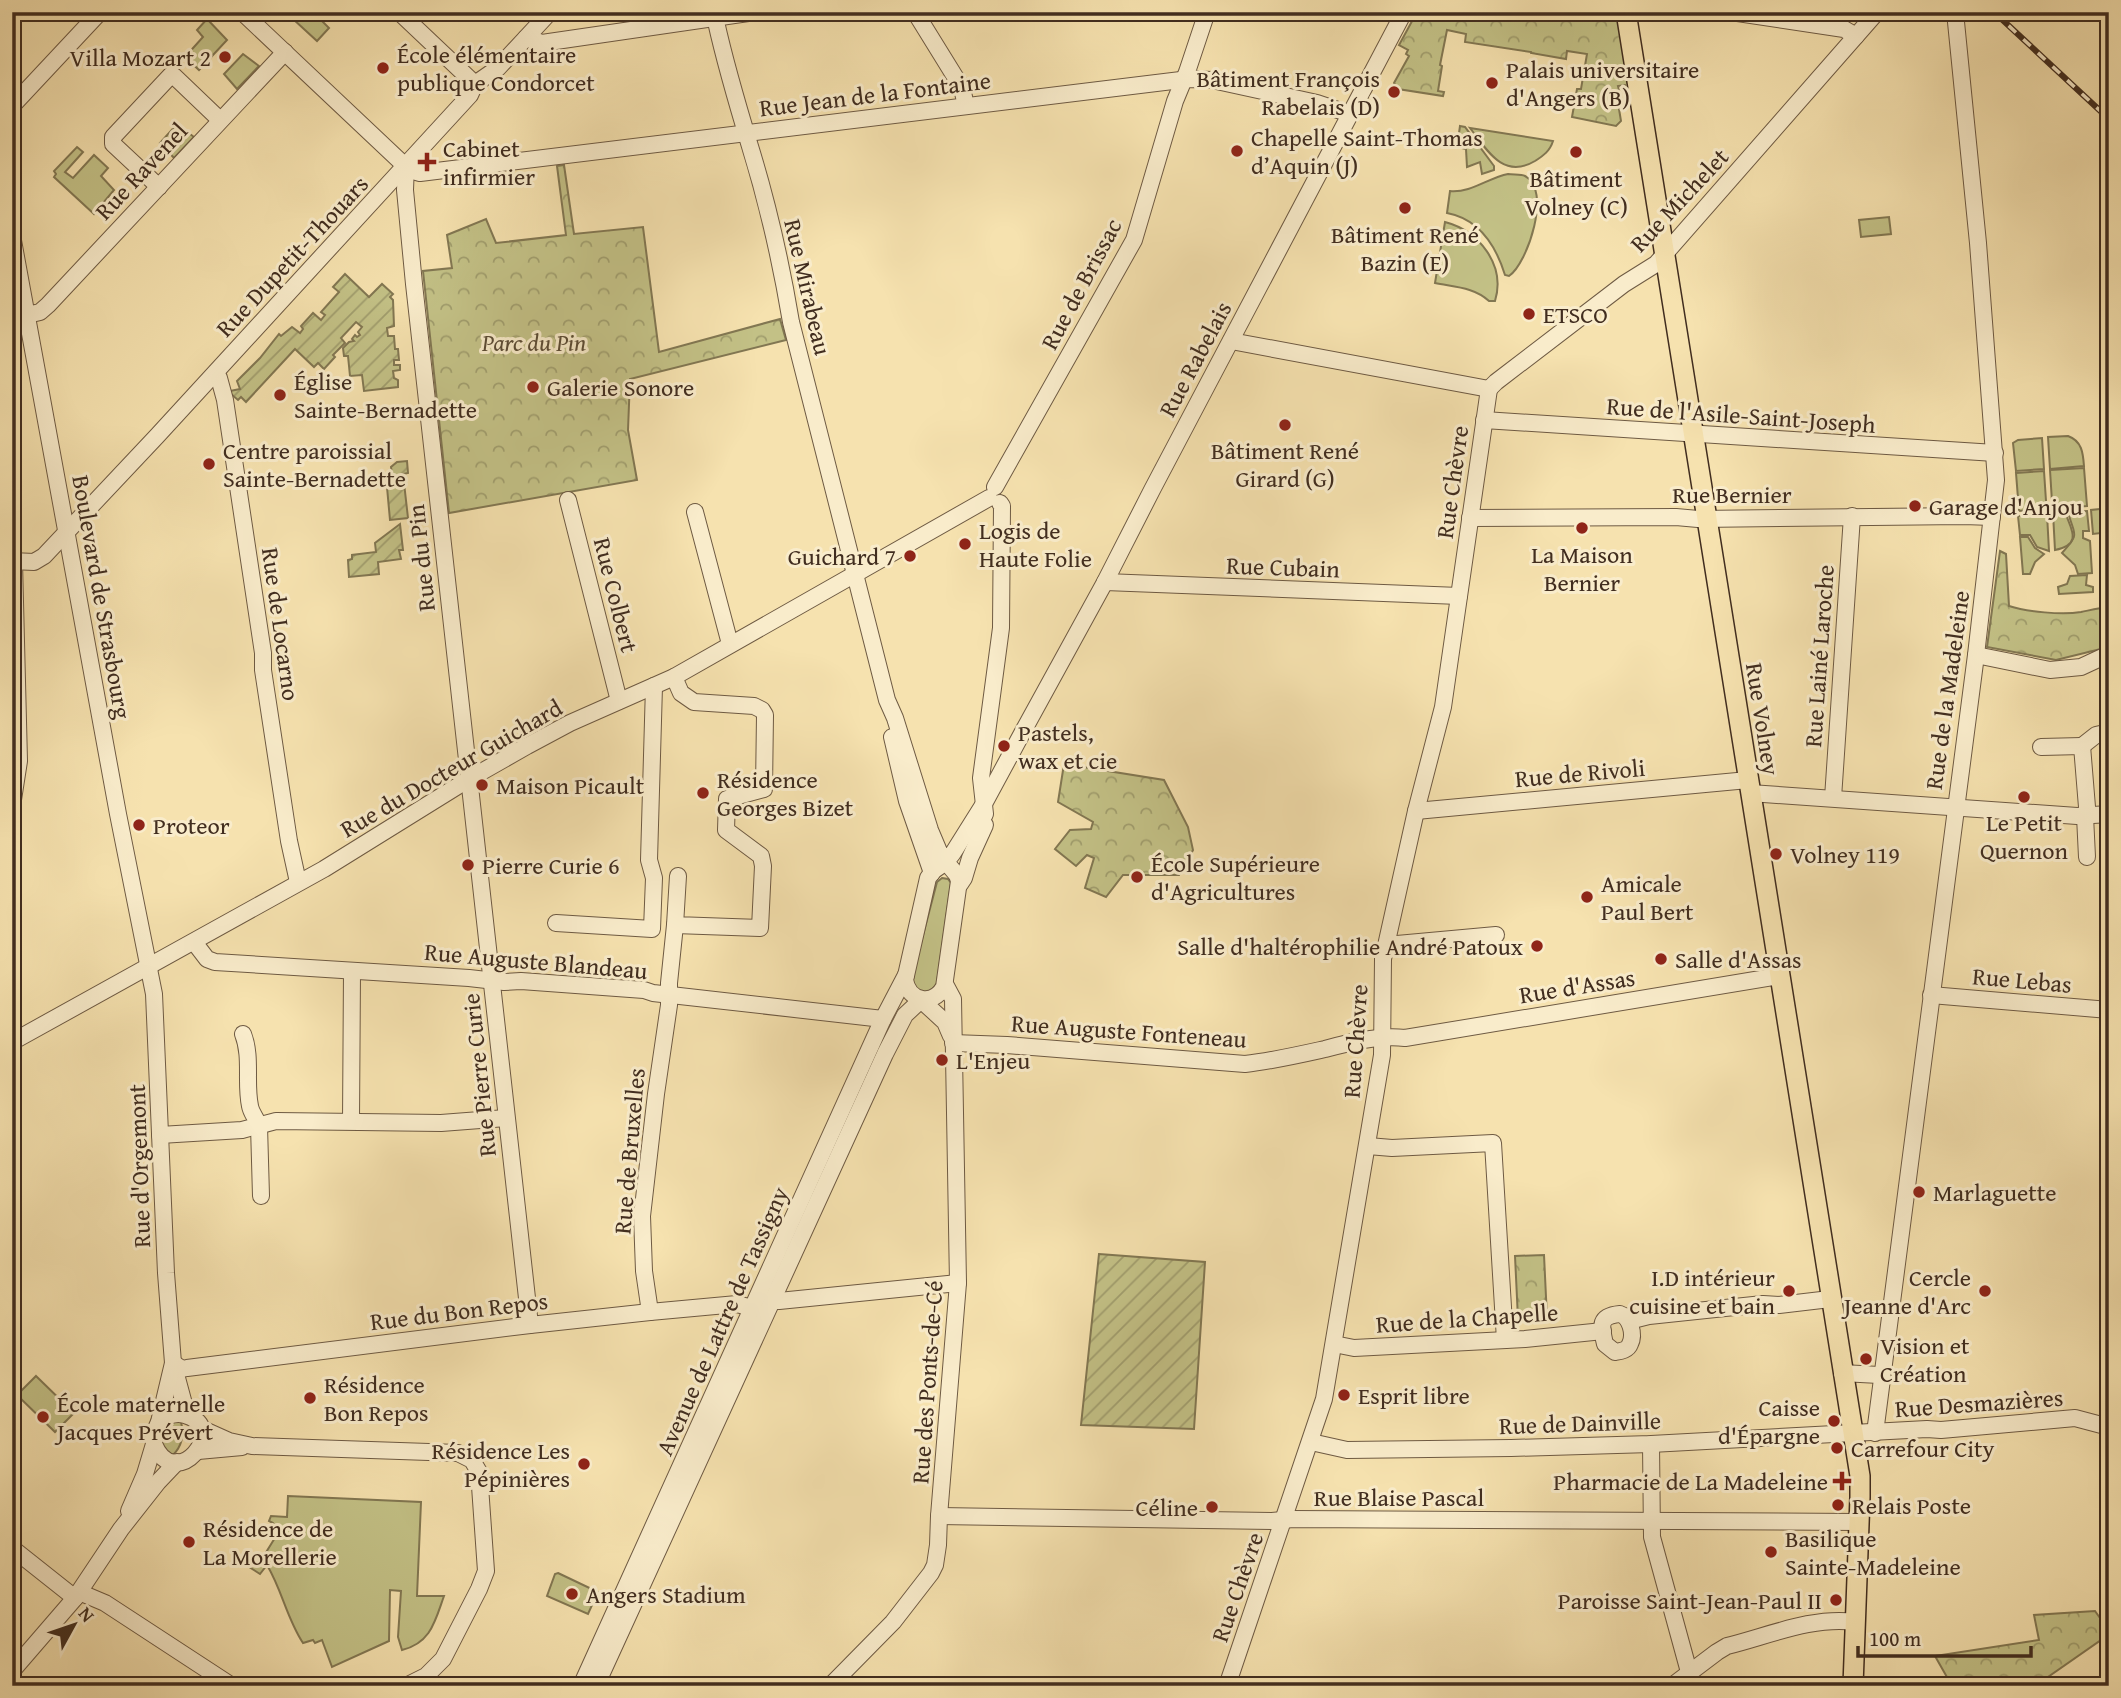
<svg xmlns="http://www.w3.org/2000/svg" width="2121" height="1698" font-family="'Gentium Book Plus',serif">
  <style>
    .grass { fill: #c3c186; stroke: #827752; stroke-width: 2 }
    .forest { fill: url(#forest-crowns); stroke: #827752; stroke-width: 2 }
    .garden { fill: url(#garden-furrows); stroke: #827752; stroke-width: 2 }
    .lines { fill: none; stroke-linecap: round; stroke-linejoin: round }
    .minor-casing { stroke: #6e5a43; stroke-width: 18 }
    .major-casing { stroke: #412d1f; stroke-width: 22 }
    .minor { stroke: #f9eccb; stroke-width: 16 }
    .major { stroke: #f6e2af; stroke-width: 19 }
    .rail-casing { stroke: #412d1f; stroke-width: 6 }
    .rail { stroke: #f9eccb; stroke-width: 3.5; stroke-dasharray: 10; stroke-linecap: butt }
    .poi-dot { fill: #8f2418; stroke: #f9eccb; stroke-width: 2.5 }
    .labels { text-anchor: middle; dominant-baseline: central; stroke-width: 6; stroke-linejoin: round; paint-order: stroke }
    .poi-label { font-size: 24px; fill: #412d1f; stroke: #f9eccb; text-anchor: start }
    .street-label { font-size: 24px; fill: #412d1f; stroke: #f9eccb }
    .park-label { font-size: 24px; font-style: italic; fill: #5b4b34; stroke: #f9eccb }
  </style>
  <defs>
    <pattern id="forest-crowns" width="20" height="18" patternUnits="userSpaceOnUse" patternTransform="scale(1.75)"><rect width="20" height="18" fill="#c3c186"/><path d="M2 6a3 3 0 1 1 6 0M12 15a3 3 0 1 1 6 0" fill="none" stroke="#a09d6d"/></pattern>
    <pattern id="garden-furrows" width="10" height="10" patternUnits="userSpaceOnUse" patternTransform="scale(1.75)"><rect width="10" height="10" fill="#c3c186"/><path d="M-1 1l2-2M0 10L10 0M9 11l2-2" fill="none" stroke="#a09d6d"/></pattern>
  </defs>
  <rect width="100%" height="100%" fill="#f6e2af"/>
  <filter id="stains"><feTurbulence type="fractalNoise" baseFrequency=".00286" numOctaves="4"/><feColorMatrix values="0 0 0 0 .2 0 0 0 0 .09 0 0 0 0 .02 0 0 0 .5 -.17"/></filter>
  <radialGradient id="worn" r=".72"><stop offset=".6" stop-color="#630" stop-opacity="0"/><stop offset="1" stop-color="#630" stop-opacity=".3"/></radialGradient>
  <g class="grass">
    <path d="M300,12H313L329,28L317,41L293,19Z"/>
    <path d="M207,19L227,40L199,70L185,57L203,37L197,30Z"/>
    <path d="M243,54L259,66L237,89L224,74Z"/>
    <path d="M177,124L194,137L174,158L160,143Z"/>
    <path d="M1460,126L1465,127L1494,166V170L1482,174L1480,162L1467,167L1466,149L1457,147Z"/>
    <path d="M1470,128L1553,141C1550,151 1543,156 1535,161C1503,180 1487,150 1470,128Z"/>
    <path d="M77,147L83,152L65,172L73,178L94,155L108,168L101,176L114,190L94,214L54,177L56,174L54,171Z"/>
    <path d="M1508,174C1513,175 1521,174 1525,176C1552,189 1528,263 1509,276L1505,275C1496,246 1479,219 1447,213L1450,191C1471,193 1488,178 1508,174Z"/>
    <path d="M1889,217L1891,234L1861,237L1859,220Z"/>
    <path d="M1445,222C1479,231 1506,265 1495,301H1489C1474,287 1454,287 1435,283Z"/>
    <path d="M2068,436C2082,441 2083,453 2084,466L2050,469L2048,437Z"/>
    <path d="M2042,438L2044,469L2016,471L2013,443L2018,440Z"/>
    <path d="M2084,468L2087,506L2058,508L2052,502L2050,470Z"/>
    <path d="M2044,471L2046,501L2043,509L2019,511L2016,473Z"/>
    <path d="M2109,508V532L2093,534L2091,510Z"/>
    <path d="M2087,511L2089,531H2083V538L2090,541L2092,573L2078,574L2075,565L2062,553C2081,532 2074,536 2068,512Z"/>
    <path d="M2065,512C2070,528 2084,544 2055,550L2053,513Z"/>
    <path d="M2047,514L2049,551L2037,547L2030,535H2020L2018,516Z"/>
    <path d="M2020,537H2028L2035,548L2044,554L2035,562L2030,574H2023Z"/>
    <path d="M2087,575L2086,585L2093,587V592L2059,594L2058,587L2067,584L2070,576Z"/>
    <path d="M942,878L948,879L951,883L937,983L932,990L925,993L914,988L912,977L937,882Z"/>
    <path d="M36,1376L74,1413L55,1432L17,1395Z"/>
    <path d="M167,1421L181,1422C184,1434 183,1445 173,1455L160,1448L159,1430Z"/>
    <path d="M288,1496L421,1502L417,1596H444C435,1621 431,1643 402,1650L398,1637L401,1591L390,1590L389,1641L332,1667L322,1640L315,1643L313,1640L303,1643C287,1619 282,1590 267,1565L260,1574L246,1565L251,1558L260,1562L278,1533L273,1523L269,1521L271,1516L287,1517Z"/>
    <path d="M558,1573L598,1592L588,1614L547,1596L555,1574Z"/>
  </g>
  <g class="forest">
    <path d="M1417,12H1617L1629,88L1626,89L1625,85L1618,86L1619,90L1616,91L1621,121L1616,126L1572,117L1577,89H1581L1587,54L1567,51L1566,59L1531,53V52L1465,42L1466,34L1447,30L1440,65L1442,66L1438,91L1444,92L1443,96L1398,89L1394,83L1409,56L1406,54L1408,50L1399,45Z"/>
    <path d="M564,165L574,234L643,227L659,352L780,319L786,340L630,379L628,430L637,480L449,513L423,271L452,268L447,235L486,219L496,243L566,235L557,166Z"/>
    <path d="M2000,551L2006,554L2009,606C2027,612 2062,615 2081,612C2091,610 2099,608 2109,607V647L2056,660L1987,647Z"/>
    <path d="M1064,764L1164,780L1188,827L1193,850L1179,875H1123L1106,897L1085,888L1094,858L1087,855L1076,866L1055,849L1070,830L1091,829L1093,822L1058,802Z"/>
    <path d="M1544,1255L1547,1318L1518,1319L1515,1256Z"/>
    <path d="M2095,1611L2100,1618L2109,1617V1636L2104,1638L2035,1686H1952L1935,1656L2039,1640L2034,1615Z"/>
  </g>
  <g class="garden">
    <path d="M345,274L369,297L382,284L393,294L390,297L393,300L394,326L387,328L388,336H394L395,349H398L399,360H394V365H400V370L393,371L394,378L398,380V387L364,391L362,375L350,376L348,356H344L343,348L349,342L354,341L352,339L355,335L357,337L360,335L358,332L362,327L356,322L341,338L345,343L333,355L335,357L324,369L318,363L314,367L295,349L246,402L241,397L238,400L231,394L230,391L240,389L237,381L260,358L279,334L281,336L292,327L300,333L303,329L301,326L313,313L321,320L325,315L321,312L339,292L333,287Z"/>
    <path d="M407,461L408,473L403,474L408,518L390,520L386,476L392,475L391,467L397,462Z"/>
    <path d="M400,524L403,550H399L401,559L378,562L379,574L349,577L348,560L352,559V555L376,552L375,543Z"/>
    <path d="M1099,1254L1205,1262L1194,1429L1081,1425Z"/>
  </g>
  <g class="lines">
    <defs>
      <g id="minor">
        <path d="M242,12L401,162L413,171L420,173L1189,79L1212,80L1317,103L1350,114"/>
        <path d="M399,12L475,84"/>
        <path d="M714,12C723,57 736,99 749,143C767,201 781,262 791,322L887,700L895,718L930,830L941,856L957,875L959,881L944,987C933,1006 909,1002 905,980L928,878L933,871L946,862L953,853L985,802L1026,726L1105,582L1153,488L1404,12"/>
        <path d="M915,12L962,88L966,106"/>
        <path d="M1731,12L1844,29L1856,36"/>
        <path d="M526,38L542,43L755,12"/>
        <path d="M12,106L100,12"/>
        <path d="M406,165L405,190L414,284L530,1325"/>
        <path d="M159,187L113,144V137L171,75L174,76L220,120"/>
        <path d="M12,235L118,814L154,994L166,1273L173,1363L187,1415"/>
        <path d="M27,315L40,312L48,305L285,52"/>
        <path d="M1231,341L1489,389"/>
        <path d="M216,373L219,378L225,400L263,653V670L289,841L298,882"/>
        <path d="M1489,389L1496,382L1624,284L1656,264L1877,12"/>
        <path d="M1484,420L1995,453"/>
        <path d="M995,487L1134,240L1175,101L1187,72L1207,12"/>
        <path d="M568,500L619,701"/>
        <path d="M695,512L730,644"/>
        <path d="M1470,518L1676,517L1698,519L1964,516L1992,517"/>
        <path d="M12,561L34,562L44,556L157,436L470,95L475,84L498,68L550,12"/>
        <path d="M1105,582L1459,596"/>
        <path d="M1976,655L2050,670L2081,667L2109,654"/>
        <path d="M674,677L681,693L694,702L754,706L762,710L765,715L764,789L727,799L726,830L761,856L763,866L760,928L675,925L678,876"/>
        <path d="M892,737L907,801L932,873"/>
        <path d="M2082,746L2096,735L2109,732"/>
        <path d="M2041,747L2082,746L2087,807"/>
        <path d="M1750,793L2077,816L2109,814"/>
        <path d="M1833,798L1852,516"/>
        <path d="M12,806L19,761L14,562"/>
        <path d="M1416,811L1748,780"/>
        <path d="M2085,816L2087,857"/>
        <path d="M981,833V821L985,814L981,778L1001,628L1002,506L1000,503"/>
        <path d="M960,884L964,878L970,858L985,825"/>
        <path d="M556,923L652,929L654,878L649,860L654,686"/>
        <path d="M194,942L207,959L215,962L469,978L504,982L521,981L644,990L653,993L883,1019"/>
        <path d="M1386,945L1496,935"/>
        <path d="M1931,995L2109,1010"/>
        <path d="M921,1000L945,1022L951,1036"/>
        <path d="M243,1034C252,1057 245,1083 250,1106C251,1113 257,1119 259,1126L261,1196"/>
        <path d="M12,1042L324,869L469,779L527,746L570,723L674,677L989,498"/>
        <path d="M953,1043L1007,1045L1245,1064C1272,1061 1298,1055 1325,1049C1351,1042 1378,1035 1405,1038L1779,976"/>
        <path d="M351,1121L352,972"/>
        <path d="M160,1135L242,1130L276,1121L441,1123L506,1118"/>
        <path d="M1368,1146L1392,1148L1493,1143L1505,1340"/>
        <path d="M773,1298L779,1301L958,1283"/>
        <path d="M650,1312L644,1271L642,1216L656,1094L669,1005V983L675,925"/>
        <path d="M1620,1314C1630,1317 1635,1334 1630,1344C1628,1350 1621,1351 1615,1352L1605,1344C1601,1326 1598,1316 1620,1314Z"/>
        <path d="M1629,1321L1649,1316L1763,1304L1779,1305L1830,1299"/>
        <path d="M1334,1344L1354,1348L1525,1339L1603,1331"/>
        <path d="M173,1363L182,1369L187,1368L530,1325L650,1312L737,1304L752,1308"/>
        <path d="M1842,1373L1879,1375L1882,1373"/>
        <path d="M200,1428L229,1441L252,1446L458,1453L472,1460L479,1472L486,1571L479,1589L443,1659L426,1676L406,1686"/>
        <path d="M1875,1433L1976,655L1996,480L1978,243L1955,12"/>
        <path d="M1311,1442L1347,1450L1511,1448L1651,1444L1927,1429L1941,1430L2075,1418L2109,1427"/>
        <path d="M154,1444C175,1495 231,1428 185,1415C175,1412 166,1416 159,1422"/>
        <path d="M1651,1444L1652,1537L1689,1672"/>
        <path d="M198,1451L242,1447"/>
        <path d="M129,1511L145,1474L154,1444V1433L159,1422L173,1363"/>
        <path d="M939,1516L1272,1521L1293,1519L1859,1522"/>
        <path d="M12,1548L75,1598"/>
        <path d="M79,1592L105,1603L232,1686"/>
        <path d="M12,1671L75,1598L121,1529L158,1482L177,1462"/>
        <path d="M581,1686L883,1019L906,975"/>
        <path d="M596,1686L885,1054L905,1015L921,1000"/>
        <path d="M830,1686L893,1622L931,1573L935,1565L938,1545L939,1516L958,1283L953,999L945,984"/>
        <path d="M1227,1686L1324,1399L1382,1055L1383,959L1416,811L1443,707L1489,389"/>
        <path d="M1672,1686L1717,1652L1727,1646C1768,1636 1813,1616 1855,1622"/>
      </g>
      <path id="major" d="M1626,12L1860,1476V1497L1853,1686"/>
    </defs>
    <use href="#minor" class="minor-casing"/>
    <use href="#major" class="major-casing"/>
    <use href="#minor" class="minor"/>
    <use href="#major" class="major"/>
    <defs>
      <path id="rail" d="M1994,12L2109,119"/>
    </defs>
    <use href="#rail" class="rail-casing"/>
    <use href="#rail" class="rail"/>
  </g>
  <g class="poi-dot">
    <circle cx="225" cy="57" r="7"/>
    <circle cx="383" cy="68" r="7"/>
    <circle cx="1492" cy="83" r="7"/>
    <circle cx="1394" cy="92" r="7"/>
    <circle cx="1237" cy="151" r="7"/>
    <circle cx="1576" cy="152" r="7"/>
    <path d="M423.5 151.5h7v7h7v7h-7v7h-7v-7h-7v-7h7z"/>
    <circle cx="1405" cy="208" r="7"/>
    <circle cx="1529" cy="314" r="7"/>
    <circle cx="533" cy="387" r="7"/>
    <circle cx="280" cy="395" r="7"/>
    <circle cx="1285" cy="425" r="7"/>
    <circle cx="209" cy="464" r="7"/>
    <circle cx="1915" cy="506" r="7"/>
    <circle cx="1582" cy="528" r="7"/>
    <circle cx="965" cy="544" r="7"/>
    <circle cx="910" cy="556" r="7"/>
    <circle cx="1004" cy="746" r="7"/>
    <circle cx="482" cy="785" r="7"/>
    <circle cx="703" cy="793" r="7"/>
    <circle cx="2024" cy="797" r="7"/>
    <circle cx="139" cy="825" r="7"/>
    <circle cx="1776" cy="854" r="7"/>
    <circle cx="468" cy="865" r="7"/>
    <circle cx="1137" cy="877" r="7"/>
    <circle cx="1587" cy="897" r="7"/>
    <circle cx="1537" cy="946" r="7"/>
    <circle cx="1661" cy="959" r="7"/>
    <circle cx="942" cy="1060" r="7"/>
    <circle cx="1919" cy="1192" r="7"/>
    <circle cx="1789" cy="1291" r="7"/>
    <circle cx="1985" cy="1291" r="7"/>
    <circle cx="1866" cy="1359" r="7"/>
    <circle cx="1344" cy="1395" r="7"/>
    <circle cx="310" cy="1398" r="7"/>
    <circle cx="43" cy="1417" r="7"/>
    <circle cx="1834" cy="1421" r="7"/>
    <circle cx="1837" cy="1448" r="7"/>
    <circle cx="584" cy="1464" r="7"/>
    <path d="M1838.5 1470.5h7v7h7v7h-7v7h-7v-7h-7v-7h7z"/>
    <circle cx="1838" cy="1505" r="7"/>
    <circle cx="1212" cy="1507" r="7"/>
    <circle cx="189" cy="1542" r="7"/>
    <circle cx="1771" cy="1552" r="7"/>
    <circle cx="572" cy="1594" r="7"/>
    <circle cx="1836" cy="1600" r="7"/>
  </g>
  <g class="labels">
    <g class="poi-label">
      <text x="397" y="54">École élémentaire<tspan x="397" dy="28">publique Condorcet</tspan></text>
      <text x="211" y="57" text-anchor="end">Villa Mozart 2</text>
      <text x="1506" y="69">Palais universitaire<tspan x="1506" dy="28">d'Angers (B)</tspan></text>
      <text x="1380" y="78" text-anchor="end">Bâtiment François<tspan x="1380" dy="28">Rabelais (D)</tspan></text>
      <text x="1251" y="137">Chapelle Saint-Thomas<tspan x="1251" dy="28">d’Aquin (J)</tspan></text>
      <text x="443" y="148">Cabinet<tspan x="443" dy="28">infirmier</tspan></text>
      <text x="1576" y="178" text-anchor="middle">Bâtiment<tspan x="1576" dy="28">Volney (C)</tspan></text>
      <text x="1405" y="234" text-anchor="middle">Bâtiment René<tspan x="1405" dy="28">Bazin (E)</tspan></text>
      <text x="1543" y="314">ETSCO</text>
      <text x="294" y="381">Église<tspan x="294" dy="28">Sainte-Bernadette</tspan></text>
      <text x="547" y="387">Galerie Sonore</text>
      <text x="223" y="450">Centre paroissial<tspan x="223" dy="28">Sainte-Bernadette</tspan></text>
      <text x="1285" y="450" text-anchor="middle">Bâtiment René<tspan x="1285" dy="28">Girard (G)</tspan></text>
      <text x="1929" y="506">Garage d'Anjou</text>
      <text x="979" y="530">Logis de<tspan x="979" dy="28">Haute Folie</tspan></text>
      <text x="1582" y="554" text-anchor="middle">La Maison<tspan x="1582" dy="28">Bernier</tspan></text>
      <text x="896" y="556" text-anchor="end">Guichard 7</text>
      <text x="1018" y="732">Pastels,<tspan x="1018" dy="28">wax et cie</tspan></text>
      <text x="717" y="779">Résidence<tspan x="717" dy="28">Georges Bizet</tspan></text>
      <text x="496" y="785">Maison Picault</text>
      <text x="2024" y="822" text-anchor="middle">Le Petit<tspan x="2024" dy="28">Quernon</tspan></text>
      <text x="153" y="825">Proteor</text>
      <text x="1790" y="854">Volney 119</text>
      <text x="1151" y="863">École Supérieure<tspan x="1151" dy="28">d'Agricultures</tspan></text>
      <text x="482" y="865">Pierre Curie 6</text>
      <text x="1601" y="883">Amicale<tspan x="1601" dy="28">Paul Bert</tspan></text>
      <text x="1523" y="946" text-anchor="end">Salle d'haltérophilie André Patoux</text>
      <text x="1675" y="959">Salle d'Assas</text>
      <text x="956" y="1060">L'Enjeu</text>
      <text x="1933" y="1192">Marlaguette</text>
      <text x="1775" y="1277" text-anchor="end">I.D intérieur<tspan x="1775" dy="28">cuisine et bain</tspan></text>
      <text x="1971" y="1277" text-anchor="end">Cercle<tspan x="1971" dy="28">Jeanne d'Arc</tspan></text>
      <text x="1880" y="1345">Vision et<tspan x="1880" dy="28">Création</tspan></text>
      <text x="324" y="1384">Résidence<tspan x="324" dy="28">Bon Repos</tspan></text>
      <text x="1358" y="1395">Esprit libre</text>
      <text x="57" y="1403">École maternelle<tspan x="57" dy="28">Jacques Prévert</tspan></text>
      <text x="1820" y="1407" text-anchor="end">Caisse<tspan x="1820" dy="28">d'Épargne</tspan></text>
      <text x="1851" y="1448">Carrefour City</text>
      <text x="570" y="1450" text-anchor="end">Résidence Les<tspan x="570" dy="28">Pépinières</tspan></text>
      <text x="1828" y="1481" text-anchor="end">Pharmacie de La Madeleine</text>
      <text x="1852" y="1505">Relais Poste</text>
      <text x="1198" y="1507" text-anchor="end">Céline</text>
      <text x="203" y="1528">Résidence de<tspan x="203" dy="28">La Morellerie</tspan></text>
      <text x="1785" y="1538">Basilique<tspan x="1785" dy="28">Sainte-Madeleine</tspan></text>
      <text x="586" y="1594">Angers Stadium</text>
      <text x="1822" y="1600" text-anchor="end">Paroisse Saint-Jean-Paul II</text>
    </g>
    <g class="street-label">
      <text transform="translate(875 94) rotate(-7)">Rue Jean de la Fontaine</text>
      <text transform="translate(141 171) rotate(-47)">Rue Ravenel</text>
      <text transform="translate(1679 200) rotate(-47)">Rue Michelet</text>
      <text transform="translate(292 256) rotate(-47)">Rue Dupetit-Thouars</text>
      <text transform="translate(1081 284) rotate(-62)">Rue de Brissac</text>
      <text transform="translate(808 287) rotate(77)">Rue Mirabeau</text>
      <text transform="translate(1195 359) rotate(-62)">Rue Rabelais</text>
      <text transform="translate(1741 415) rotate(4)">Rue de l'Asile-Saint-Joseph</text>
      <text transform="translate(1452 482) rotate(-82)">Rue Chèvre</text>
      <text x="1732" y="494">Rue Bernier</text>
      <text transform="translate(421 558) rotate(-96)">Rue du Pin</text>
      <text transform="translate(1283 567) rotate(2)">Rue Cubain</text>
      <text transform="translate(616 595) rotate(76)">Rue Colbert</text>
      <text transform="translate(102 597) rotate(80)">Boulevard de Strasbourg</text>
      <text transform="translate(281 624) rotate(82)">Rue de Locarno</text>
      <text transform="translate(1819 656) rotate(-86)">Rue Lainé Laroche</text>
      <text transform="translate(1947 690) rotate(-82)">Rue de la Madeleine</text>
      <text transform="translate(1763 719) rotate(81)">Rue Volney</text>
      <text transform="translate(451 768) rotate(-30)">Rue du Docteur Guichard</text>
      <text transform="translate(1580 773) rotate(-5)">Rue de Rivoli</text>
      <text transform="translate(536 961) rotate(5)">Rue Auguste Blandeau</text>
      <text transform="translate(2022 980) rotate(5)">Rue Lebas</text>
      <text transform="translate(1577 986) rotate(-9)">Rue d'Assas</text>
      <text transform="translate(1129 1031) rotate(4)">Rue Auguste Fonteneau</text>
      <text transform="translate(1355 1041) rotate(-86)">Rue Chèvre</text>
      <text transform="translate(479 1075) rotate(-96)">Rue Pierre Curie</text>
      <text transform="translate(629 1151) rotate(-85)">Rue de Bruxelles</text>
      <text transform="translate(139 1166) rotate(-92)">Rue d'Orgemont</text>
      <text transform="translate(459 1311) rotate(-7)">Rue du Bon Repos</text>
      <text transform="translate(1467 1318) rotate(-4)">Rue de la Chapelle</text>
      <text transform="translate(722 1321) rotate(-66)">Avenue de Lattre de Tassigny</text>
      <text transform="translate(927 1382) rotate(-86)">Rue des Ponts-de-Cé</text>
      <text transform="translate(1979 1403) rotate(-4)">Rue Desmazières</text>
      <text transform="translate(1580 1423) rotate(-2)">Rue de Dainville</text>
      <text x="1399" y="1497">Rue Blaise Pascal</text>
      <text transform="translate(1237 1587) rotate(-71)">Rue Chèvre</text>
    </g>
    <g class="park-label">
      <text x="534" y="342">Parc du Pin</text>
    </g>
  </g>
  <rect width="2121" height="1698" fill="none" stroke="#f6e2af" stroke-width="42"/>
  <rect x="14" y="14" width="2093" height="1670" fill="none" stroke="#412d1f" stroke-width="3.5"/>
  <rect x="21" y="21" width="2079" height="1656" fill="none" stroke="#412d1f" stroke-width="2"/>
  <g transform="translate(74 1625) rotate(50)" stroke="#f9eccb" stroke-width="5" paint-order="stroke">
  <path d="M0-5L12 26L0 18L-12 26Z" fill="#412d1f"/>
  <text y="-10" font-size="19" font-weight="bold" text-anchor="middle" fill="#412d1f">N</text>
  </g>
  <path d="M1858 1646v10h173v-10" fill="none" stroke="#412d1f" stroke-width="3.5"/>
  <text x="1869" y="1646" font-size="21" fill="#412d1f" stroke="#f9eccb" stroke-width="5" paint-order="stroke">100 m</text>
  <rect width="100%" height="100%" filter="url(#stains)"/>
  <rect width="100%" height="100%" fill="url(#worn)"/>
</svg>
